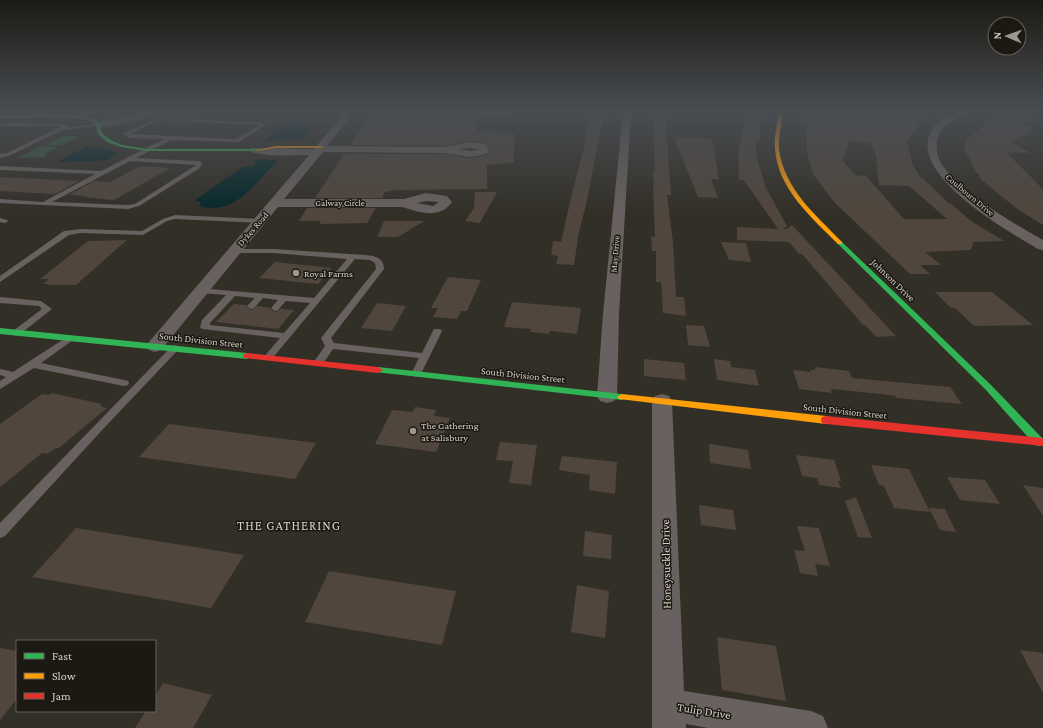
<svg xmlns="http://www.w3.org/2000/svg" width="1043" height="728" font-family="'Crimson Pro',serif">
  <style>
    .green { fill: #34583f }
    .water { fill: #05272a }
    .building { fill: #50463d; fill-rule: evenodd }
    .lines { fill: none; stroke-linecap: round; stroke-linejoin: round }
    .lane { fill: #696160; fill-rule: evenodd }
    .street { fill: #696160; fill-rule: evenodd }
    .fast { fill: #30b455; fill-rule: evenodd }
    .slow { fill: #ff9f0a; fill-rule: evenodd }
    .jam { fill: #e5322d; fill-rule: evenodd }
    .poi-dot { fill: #9c9890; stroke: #1c1912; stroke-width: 1.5 }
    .labels { text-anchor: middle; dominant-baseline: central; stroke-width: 3; stroke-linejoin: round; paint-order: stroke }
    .far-street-label { font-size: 9px; fill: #d5d1c8; stroke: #1c1912 }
    .poi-label { font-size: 10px; fill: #d5d1c8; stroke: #1c1912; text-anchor: start }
    .street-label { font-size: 10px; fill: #d5d1c8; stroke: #1c1912 }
    .near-street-label { font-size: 12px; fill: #d5d1c8; stroke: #1c1912 }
    .near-neighbourhood-label { font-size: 13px; letter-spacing: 1px; fill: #d5d1c8; stroke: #1c1912 }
  </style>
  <rect width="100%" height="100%" fill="#322f27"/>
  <g class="green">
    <path d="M63,136H80L62,145H45Z"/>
    <path d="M40,146L58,147L46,153L45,157L18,158Z"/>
  </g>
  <g class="water">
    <path d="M232,112H330L326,115L312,117L230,114Z"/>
    <path d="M294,123L313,125L314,127L301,139L263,141L286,125Z"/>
    <path d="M87,146L89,148L99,147L119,153L107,160L98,161L58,162Z"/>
    <path d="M258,159L274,160L277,162C253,184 236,216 199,206L201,202L194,201L241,168L255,165L256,163L252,161Z"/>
  </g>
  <g class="building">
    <path d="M653,112H665L671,195H667L673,242L676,297H684L686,316L663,313L661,282H656V251H652L651,236L655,237L653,185L654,186L653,171H655Z"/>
    <path d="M748,112H761L759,141H755L758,162L766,188L787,226L783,229H787L792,225L896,336L876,337L865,325H863L802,254H799L789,242L737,240V227L778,229L744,180H739L738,154L743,128Z"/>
    <path d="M807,112H927L907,142L913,165L921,178H923L948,203H950L971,221L1004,241L973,242L971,250L925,252L941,265H920L930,274H910L835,203L813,174L807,152ZM849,141L870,143L876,156L879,185L909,186L947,219H904L866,176L855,175L843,161Z"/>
    <path d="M1000,114L1033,118L1019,125L1034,128L1022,137L1011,141L1030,153L1006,152L1043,189V225L1016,208L978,177H981L975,171L964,148L966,144V139Z"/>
    <path d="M405,116L444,119H476L477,131L514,133V162L487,165V189L396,190L385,192L382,198H315L344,154H443L470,158L487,155L491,150L485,143L471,141L443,146L350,145L370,117Z"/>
    <path d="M589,117H603L586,205L579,232L574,265L556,264L558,256L551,255L553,241L561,242L573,189L586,140H584Z"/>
    <path d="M674,137L712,139L719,179H711L718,198L698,197Z"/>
    <path d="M140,166L170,168L114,200L83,197L87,196L69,195L94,181L110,182Z"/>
    <path d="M0,177L79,181L55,194L0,191Z"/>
    <path d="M475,192H497L480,223L465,221L474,208Z"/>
    <path d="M307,208H376L367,223L319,224L321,221H299Z"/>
    <path d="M384,221H424L398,237H377Z"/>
    <path d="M127,240L76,285H48L50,284H43L49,279H40L88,241Z"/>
    <path d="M721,242L746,243L751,262L729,260Z"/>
    <path d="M275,262L332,268L318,284L259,278Z"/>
    <path d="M448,277L481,280L467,311H461L457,319L433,317L438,308H431Z"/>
    <path d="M935,292H992L1033,325L974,326L955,308H951Z"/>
    <path d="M512,302L581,308L577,334L550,331L549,334L530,332L531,329L504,327Z"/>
    <path d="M377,303L406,306L392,331L361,328Z"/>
    <path d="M234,304L246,305L251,310L257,306L270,308L275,312L281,309L294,310L278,329L216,322Z"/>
    <path d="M686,325L704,326L710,347L688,345Z"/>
    <path d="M644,359L684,363L686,380L644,376Z"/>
    <path d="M714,359L730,361L731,367L755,370L759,386L717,380Z"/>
    <path d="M815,367L849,371L852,378L950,387L962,404L896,398L895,396L881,394L831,389L832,393L799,389L793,370L811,372L810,370H815Z"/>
    <path d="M52,393L102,404L100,406L107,408L59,448H56L47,454L42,453L0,487V424L42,394L48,395Z"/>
    <path d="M415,407L436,410L434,416L450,418L436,452L375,444L392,410L413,412Z"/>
    <path d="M169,424L316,443L295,479L139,457Z"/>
    <path d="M500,442L537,445L531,485L509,483L513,461L496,460Z"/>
    <path d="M710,444L748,450L751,469L710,463L709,445Z"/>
    <path d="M796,455L834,460L841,481H838L841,488L819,485L817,478L802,476Z"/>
    <path d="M562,456L617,462L615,494L589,490L590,475L559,470Z"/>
    <path d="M871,465L909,469L930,512L894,508L884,486L879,485Z"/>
    <path d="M947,477L985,480L1000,504L960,500Z"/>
    <path d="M1023,485L1043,488V516Z"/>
    <path d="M856,497L872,538L858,537L845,501Z"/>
    <path d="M699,505L733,510L736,530L701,525Z"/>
    <path d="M929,508L945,509L956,532L940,530Z"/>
    <path d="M797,526L819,528L830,566L815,564L818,576L800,573L794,550L805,551Z"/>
    <path d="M76,528L244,555L211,608L32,577Z"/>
    <path d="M585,531L612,535L611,559L583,556Z"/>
    <path d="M329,571L456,591L442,645L305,622Z"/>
    <path d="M577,585L609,591L605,638L571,632Z"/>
    <path d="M717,637L776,646L786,701L722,690Z"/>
    <path d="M0,648L17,651V699L0,720Z"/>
    <path d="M1020,650L1043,653V693Z"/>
    <path d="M163,683L212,695L193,728H135L146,711H155V697Z"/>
  </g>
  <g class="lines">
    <g class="lane">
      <path d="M157,118L265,123L267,124L239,142L171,140L136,158L199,161L202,163L200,168L139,206L128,209L0,203V199L43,202L95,174L0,170V166L101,171L164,139L130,138L123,134ZM158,120L260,125L236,139L130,134ZM130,161L196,165L135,204L128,205L52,202Z"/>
      <path d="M13,123L65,124L67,125V127L98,124L100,125L60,131L11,155L0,158V154L7,153L62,126H0V124Z"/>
      <path d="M175,215L260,219L263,221L260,223L175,219L167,221L143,235L81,233L69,235L0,282V276L64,231L81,229L142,231L163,219Z"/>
      <path d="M0,218L7,220L8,221L5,223L0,222Z"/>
      <path d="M231,249H273L366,255C375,256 384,258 384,269L331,338L334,343L422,353L434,329H440L442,331L420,376L416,377L411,374L419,358L333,349L322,365H314L313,363L325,346L321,338L376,269L375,263L370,260L355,259L271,360H265L263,358L280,338L202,329L200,327L202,320L226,295L201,293L197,290L198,288L314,298L347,259L273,253H234L230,251ZM235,296L255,298L247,306L251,309L254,308L263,298L278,300L271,308L275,311L278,310L286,301L310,303L284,333L210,325V323Z"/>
      <path d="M0,297L41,301L52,309L19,335L16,336L11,333L13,331L42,309L39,306L0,303Z"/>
      <path d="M70,335L75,338L73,340L41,363L124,380L128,381L129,383L128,385L124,386L34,368L0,389V381L6,377L0,375V369L13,372Z"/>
      <path d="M175,345L178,346L180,348L178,350L104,428L5,536L0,538V523L172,346Z"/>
    </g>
    <g class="street">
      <path d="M3,112H45L50,115L46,118L39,116L7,115Z"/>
      <path d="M83,112H94L83,119H77L76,117Z"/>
      <path d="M146,112H159L144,119L98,128L93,125L98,122Z"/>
      <path d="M345,112H354L327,146L443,147L471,142L485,144L490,149L487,154L470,157L443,153L323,152L284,199H404L426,193L447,196L452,202C440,219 420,213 403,207H278L161,350L155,352L149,350L146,346L149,342L309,155C290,155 270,157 251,152L250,150L251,148L314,149ZM471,148L479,150L470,151L458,149ZM426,201L439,202L433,206L417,203Z"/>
      <path d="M479,112H512L511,114C502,116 487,119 479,112Z"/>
      <path d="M623,112H631L619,314L617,396L614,401L607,403L600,401L597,396L603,314Z"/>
      <path d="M957,112H967C961,119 947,121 942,129C936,138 935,149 939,159C951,187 1016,225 1043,240V250L1038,249C1008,231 900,171 934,127C939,120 949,116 957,112Z"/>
      <path d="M662,394L669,396L672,401L684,691L811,711L823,716L828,728H708L686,724V728H652V401L655,396Z"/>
    </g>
    <g class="fast">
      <path d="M46,114L80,116L96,120L100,125L102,133L111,140L122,145L147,149H258L260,150L258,151H147L121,147L107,142L98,134L96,125L92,122L80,118L46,116L31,118H0V116H31Z"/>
      <path d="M840,241L842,242L991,385L1043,439V445L1039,446L1035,445L985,389L838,244L837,243Z"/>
      <path d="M0,328L247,353L251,356L247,359L0,334Z"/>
      <path d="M378,367L622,394L627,397L622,400L375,372L373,370Z"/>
    </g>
    <g class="slow">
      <path d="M779,112H783C782,124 778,137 779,149C784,189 816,215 842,242V244H838C811,217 778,189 775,149C774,137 777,124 779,112Z"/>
      <path d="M276,146H322L324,147L322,148H276L258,151L256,150Z"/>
      <path d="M622,394L826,416L830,417L831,420L830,423L826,424L619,399L617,397Z"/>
    </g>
    <g class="jam">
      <path d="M247,353L378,367L383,370L378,373L244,358L243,356L244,354Z"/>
      <path d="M826,416L1043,438V446L826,424L822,423L821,420L822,417Z"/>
    </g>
  </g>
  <linearGradient id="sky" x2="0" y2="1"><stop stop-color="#1c1a15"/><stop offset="0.52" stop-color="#494d52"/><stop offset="1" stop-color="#494d52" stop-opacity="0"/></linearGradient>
  <rect width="1043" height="214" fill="url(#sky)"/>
  <g class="poi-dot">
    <circle cx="296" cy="273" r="4"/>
    <circle cx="413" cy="431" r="4"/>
  </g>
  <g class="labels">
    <g class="far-street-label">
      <text transform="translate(970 195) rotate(40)">Coulbourn Drive</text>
      <text x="340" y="203">Galway Circle</text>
      <text transform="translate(253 229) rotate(-49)">Dykes Road</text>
      <text transform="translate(615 254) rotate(-85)">May Drive</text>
    </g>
    <g class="poi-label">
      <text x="304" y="273">Royal Farms</text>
      <text x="421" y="425">The Gathering<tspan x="421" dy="12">at Salisbury</tspan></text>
    </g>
    <g class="street-label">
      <text transform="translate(893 280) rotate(44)">Johnson Drive</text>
      <text transform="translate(201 340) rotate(6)">South Division Street</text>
      <text transform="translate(523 375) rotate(6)">South Division Street</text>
      <text transform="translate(845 411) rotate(6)">South Division Street</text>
    </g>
    <g class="near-street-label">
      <text transform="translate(666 564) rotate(-91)">Honeysuckle Drive</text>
      <text transform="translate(704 711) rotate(9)">Tulip Drive</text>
    </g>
    <g class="near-neighbourhood-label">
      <text x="289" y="525">THE GATHERING</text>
    </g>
  </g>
  <rect x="16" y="640" width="140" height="72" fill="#1c1912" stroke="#66635b"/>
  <rect x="24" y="653" width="20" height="6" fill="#30b455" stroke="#66635b"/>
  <text x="52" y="660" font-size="12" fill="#d5d1c8">Fast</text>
  <rect x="24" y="673" width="20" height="6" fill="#ff9f0a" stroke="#66635b"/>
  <text x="52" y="680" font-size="12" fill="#d5d1c8">Slow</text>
  <rect x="24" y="693" width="20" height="6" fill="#e5322d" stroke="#66635b"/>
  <text x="52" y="700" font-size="12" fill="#d5d1c8">Jam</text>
  <g transform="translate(1007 36) rotate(272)"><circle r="19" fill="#1c1912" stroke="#66635b"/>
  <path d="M0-3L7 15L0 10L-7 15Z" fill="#9c9890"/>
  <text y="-6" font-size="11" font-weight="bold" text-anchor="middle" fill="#d5d1c8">N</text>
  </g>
</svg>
